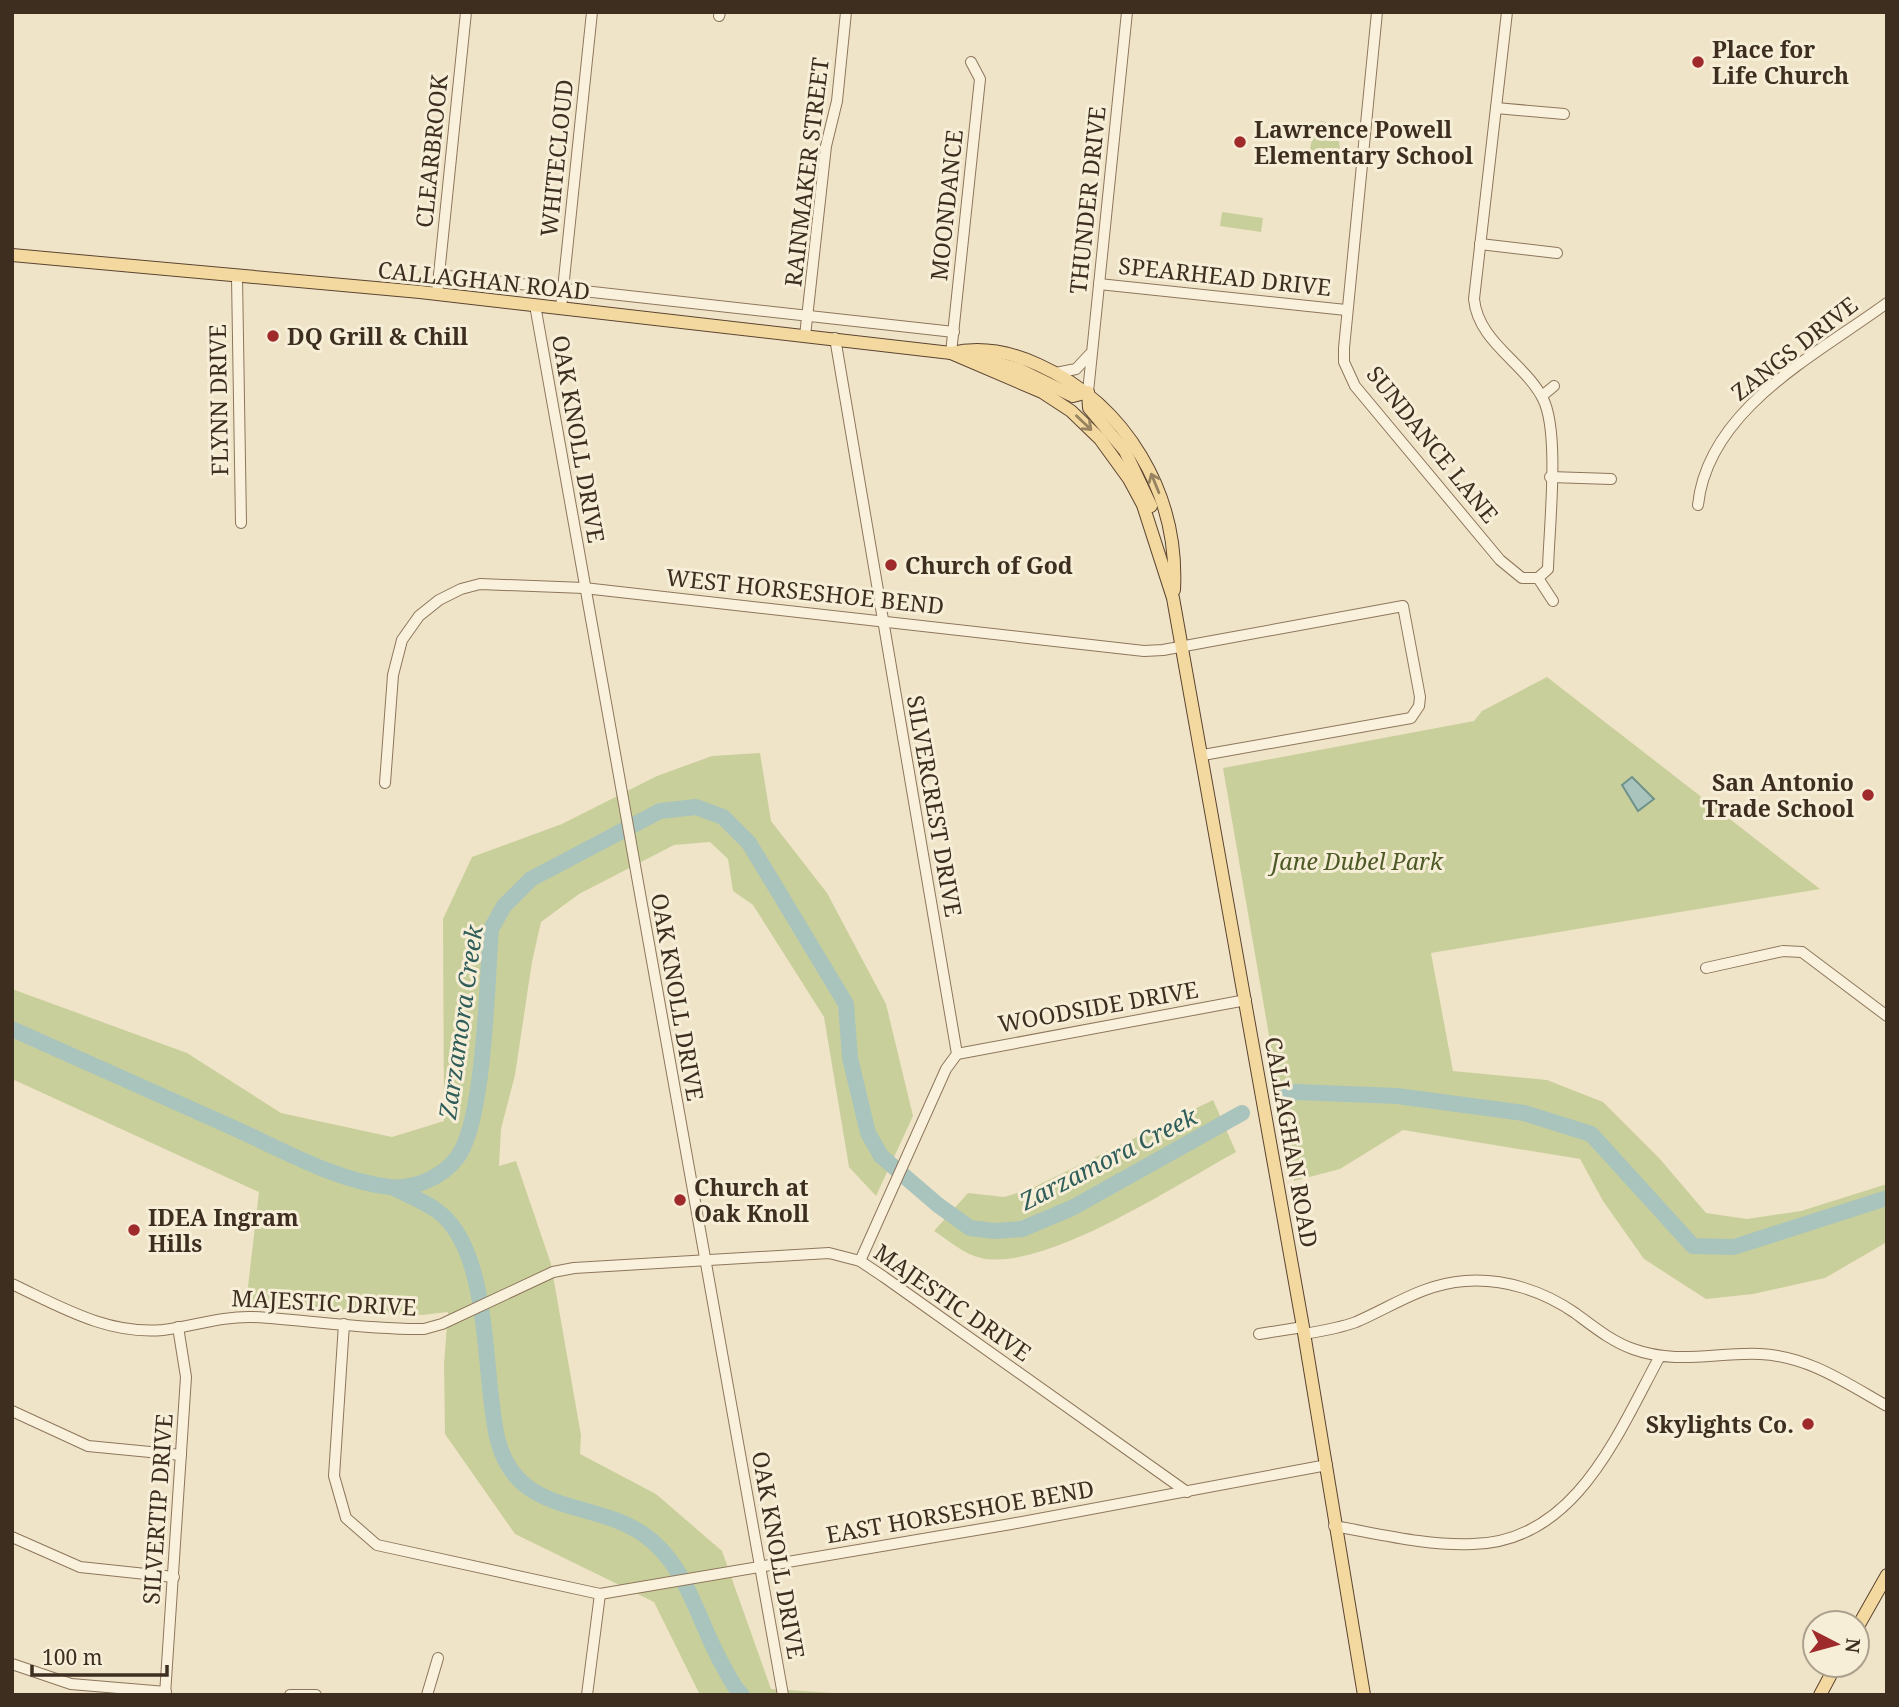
<svg xmlns="http://www.w3.org/2000/svg" width="1899" height="1707" font-family="'Noto Serif',serif">
  <style>
    .green { fill: #c9cf9b }
    .water { fill: #a9c4bc; stroke: #6f938a; stroke-width: 2 }
    .lines { fill: none; stroke-linecap: round; stroke-linejoin: round }
    .river { stroke: #a9c4bc; stroke-width: 16 }
    .minor-casing { stroke: #8d765c; stroke-width: 12 }
    .major-casing { stroke: #5b4430; stroke-width: 14 }
    .minor { stroke: #faf1dc; stroke-width: 10 }
    .major { stroke: #f3d9a0; stroke-width: 12 }
    .oneway { stroke: #988460 }
    .poi-dot { fill: #9e2a2b; stroke: #f7eed8; stroke-width: 2.5 }
    .labels { text-anchor: middle; dominant-baseline: central; stroke-width: 6; stroke-linejoin: round; paint-order: stroke }
    .poi-label { font-size: 23px; font-weight: bold; fill: #3d2e20; stroke: #f7eed8; text-anchor: start }
    .street-label { font-size: 23px; fill: #3d2e20; stroke: #f7eed8 }
    .park-label { font-size: 23px; font-style: italic; fill: #4d5a26; stroke: #f7eed8 }
    .water-label { font-size: 24px; font-style: italic; fill: #2f5d5a; stroke: #f7eed8 }
  </style>
  <rect width="100%" height="100%" fill="#f0e4c8"/>
  <g class="green">
    <path d="M1321,121L1338,125L1340,153L1330,160L1310,149L1315,125Z"/>
    <path d="M1222,212L1263,218L1261,232L1220,226Z"/>
    <path d="M1547,677L1820,889L1431,953L1453,1071L1547,1080L1603,1102L1659,1158L1706,1213L1747,1219L1801,1211L1887,1184V1242L1825,1278L1753,1294L1706,1299L1644,1259L1603,1201L1580,1159L1403,1130L1340,1169L1294,1181L1223,768L1474,721L1482,711Z"/>
    <path d="M760,753L771,821L827,893L886,1004L913,1116L876,1196L849,1167L824,1017L753,905L733,891L728,859L710,842L674,845L579,894L541,922L532,962L515,1075L501,1129L499,1166L516,1161L551,1264L581,1435L580,1454L656,1494L722,1551L771,1689L865,1695H700L654,1602L515,1534L445,1434L444,1364L448,1312L422,1315L246,1304L259,1192L12,1079V989L187,1053L281,1113L392,1137L444,1121L443,919L472,857L562,824L657,776L712,756Z"/>
    <path d="M1213,1100L1236,1152C1177,1184 1045,1272 981,1258C965,1255 948,1240 934,1231L968,1193L1004,1197L1030,1189Z"/>
  </g>
  <path class="water" d="M1632,777L1654,799L1638,811L1622,785Z"/>
  <g class="lines">
    <g class="river">
      <path d="M12,1029C87,1063 162,1096 236,1129C284,1151 337,1181 390,1187C414,1189 441,1178 456,1159C485,1125 487,979 491,929L504,906L531,879L660,811L696,807L723,817L749,843L846,1004L850,1058L868,1133L881,1156L938,1205L970,1228L995,1231L1022,1229L1072,1208L1242,1113"/>
      <path d="M1281,1099L1296,1092L1397,1096L1524,1113L1591,1134L1693,1246L1734,1247L1887,1198"/>
      <path d="M394,1188C407,1195 424,1201 436,1210C493,1249 482,1379 498,1441C518,1516 591,1499 643,1534C687,1564 697,1619 722,1664C728,1674 733,1687 742,1695"/>
    </g>
    <defs>
      <g id="minor">
        <path d="M1377,12L1344,348V362L1355,386L1500,560L1522,578H1538"/>
        <path d="M1507,12L1474,299C1478,342 1525,363 1543,399C1560,432 1549,528 1548,569L1538,578"/>
        <path d="M719,16L720,12"/>
        <path d="M1496,108L1564,114"/>
        <path d="M1480,244L1557,253"/>
        <path d="M439,275L954,332"/>
        <path d="M237,277L241,523"/>
        <path d="M1099,284L1346,310"/>
        <path d="M437,294L466,12"/>
        <path d="M535,305L783,1695"/>
        <path d="M561,308L592,12"/>
        <path d="M805,336L826,146L837,101L846,12"/>
        <path d="M835,338L957,1054L946,1069L860,1261"/>
        <path d="M951,353L980,79L971,62"/>
        <path d="M1056,373L1076,369L1090,354"/>
        <path d="M1088,392L1127,12"/>
        <path d="M1542,396L1554,386"/>
        <path d="M1550,477L1611,479"/>
        <path d="M1698,505C1708,409 1816,355 1887,303"/>
        <path d="M1538,578L1553,601"/>
        <path d="M385,783L393,675L402,640L419,616L439,600L461,589L480,584L584,588L1144,651L1163,650L1403,606L1420,697L1419,706L1411,718L1203,755"/>
        <path d="M1706,968L1783,951L1802,952L1887,1016"/>
        <path d="M957,1054L1246,1000"/>
        <path d="M12,1284C61,1307 108,1335 163,1330C194,1326 222,1316 253,1317C309,1320 367,1330 424,1329L442,1324L553,1272L574,1268L829,1253L860,1261L884,1277L1187,1492"/>
        <path d="M344,1324L334,1476L346,1518L377,1545L600,1594L1011,1524L1327,1465"/>
        <path d="M1259,1334L1303,1327"/>
        <path d="M1304,1334C1322,1331 1340,1328 1356,1322C1393,1306 1423,1284 1465,1281C1504,1278 1543,1291 1575,1313C1594,1327 1611,1341 1633,1349C1677,1365 1716,1352 1760,1354C1808,1356 1846,1383 1887,1406"/>
        <path d="M12,1411L88,1446L181,1455"/>
        <path d="M1334,1526C1380,1534 1427,1546 1473,1544C1576,1542 1618,1433 1660,1356"/>
        <path d="M12,1537L80,1567L174,1577"/>
        <path d="M12,1664L71,1684L166,1692"/>
        <path d="M165,1695L186,1377L178,1327"/>
        <path d="M290,1695H316"/>
        <path d="M427,1695L438,1658"/>
        <path d="M587,1695L600,1594"/>
      </g>
      <g id="major">
        <path d="M12,255L420,292L951,353L1042,392L1071,411L1100,439L1129,479L1143,505L1173,598L1303,1327L1364,1695"/>
        <path d="M951,353C981,346 1011,352 1039,365C1127,405 1179,494 1174,590"/>
        <path d="M971,356L1018,369L1073,396L1088,392L1089,408L1125,451L1151,506"/>
        <path d="M1857,1628L1887,1575"/>
        <path d="M1820,1695L1836,1665"/>
      </g>
    </defs>
    <use href="#minor" class="minor-casing"/>
    <use href="#major" class="major-casing"/>
    <use href="#minor" class="minor"/>
    <use href="#major" class="major"/>
  </g>
  <defs><path id="oneway-shaft" d="M-6 0H5M1.5-3L5.5 0L1.5 3" fill="none" stroke-width="1.6" stroke-linecap="round" stroke-linejoin="round" transform="scale(1.75)"/></defs>
  <g class="oneway">
    <use href="#oneway-shaft" transform="translate(1084 423) rotate(44)"/>
    <use href="#oneway-shaft" transform="translate(1155 483) rotate(-112)"/>
  </g>
  <g class="poi-dot">
    <circle cx="1698" cy="62" r="7"/>
    <circle cx="1240" cy="142" r="7"/>
    <circle cx="273" cy="336" r="7"/>
    <circle cx="891" cy="565" r="7"/>
    <circle cx="1868" cy="795" r="7"/>
    <circle cx="680" cy="1200" r="7"/>
    <circle cx="134" cy="1230" r="7"/>
    <circle cx="1808" cy="1424" r="7"/>
  </g>
  <g class="labels">
    <g class="poi-label">
      <text x="1712" y="49">Place for<tspan x="1712" dy="26">Life Church</tspan></text>
      <text x="1254" y="129">Lawrence Powell<tspan x="1254" dy="26">Elementary School</tspan></text>
      <text x="287" y="336">DQ Grill &amp; Chill</text>
      <text x="905" y="565">Church of God</text>
      <text x="1854" y="782" text-anchor="end">San Antonio<tspan x="1854" dy="26">Trade School</tspan></text>
      <text x="694" y="1187">Church at<tspan x="694" dy="26">Oak Knoll</tspan></text>
      <text x="148" y="1217">IDEA Ingram<tspan x="148" dy="26">Hills</tspan></text>
      <text x="1794" y="1424" text-anchor="end">Skylights Co.</text>
    </g>
    <g class="street-label">
      <text transform="translate(431 151) rotate(-84)">CLEARBROOK</text>
      <text transform="translate(556 158) rotate(-84)">WHITECLOUD</text>
      <text transform="translate(806 172) rotate(-83)">RAINMAKER STREET</text>
      <text transform="translate(1087 200) rotate(-84)">THUNDER DRIVE</text>
      <text transform="translate(946 205) rotate(-84)">MOONDANCE</text>
      <text transform="translate(1225 276) rotate(6)">SPEARHEAD DRIVE</text>
      <text transform="translate(484 280) rotate(6)">CALLAGHAN ROAD</text>
      <text transform="translate(1794 348) rotate(-38)">ZANGS DRIVE</text>
      <text transform="translate(218 400) rotate(-91)">FLYNN DRIVE</text>
      <text transform="translate(579 439) rotate(80)">OAK KNOLL DRIVE</text>
      <text transform="translate(1433 444) rotate(51)">SUNDANCE LANE</text>
      <text transform="translate(805 591) rotate(6)">WEST HORSESHOE BEND</text>
      <text transform="translate(935 806) rotate(80)">SILVERCREST DRIVE</text>
      <text transform="translate(678 997) rotate(80)">OAK KNOLL DRIVE</text>
      <text transform="translate(1098 1006) rotate(-10)">WOODSIDE DRIVE</text>
      <text transform="translate(1292 1142) rotate(80)">CALLAGHAN ROAD</text>
      <text transform="translate(324 1302) rotate(3)">MAJESTIC DRIVE</text>
      <text transform="translate(953 1302) rotate(35)">MAJESTIC DRIVE</text>
      <text transform="translate(157 1509) rotate(-86)">SILVERTIP DRIVE</text>
      <text transform="translate(960 1511) rotate(-10)">EAST HORSESHOE BEND</text>
      <text transform="translate(779 1555) rotate(80)">OAK KNOLL DRIVE</text>
    </g>
    <g class="park-label">
      <text x="1357" y="861">Jane Dubel Park</text>
    </g>
    <g class="water-label">
      <text transform="translate(460 1022) rotate(-82)">Zarzamora Creek</text>
      <text transform="translate(1108 1158) rotate(-27)">Zarzamora Creek</text>
    </g>
  </g>
  <rect width="1899" height="1707" fill="none" stroke="#3d2e20" stroke-width="28"/>
  <g transform="translate(1836 1644) rotate(96)"><circle r="33" fill="#f7eed8" stroke="#ada18e" stroke-width="2"/>
  <path d="M0-5L12 26L0 18L-12 26Z" fill="#9e2a2b"/>
  <text y="-10" font-size="19" font-weight="bold" text-anchor="middle" fill="#3d2e20">N</text>
  </g>
  <path d="M32 1665v10h135v-10" fill="none" stroke="#3d2e20" stroke-width="3.5"/>
  <text x="42" y="1665" font-size="21" fill="#3d2e20" stroke="#f7eed8" stroke-width="5" paint-order="stroke">100 m</text>
</svg>
